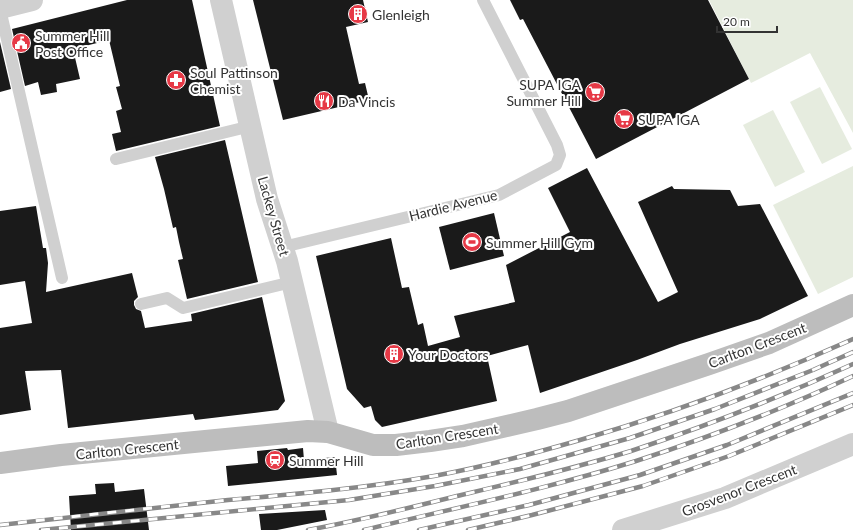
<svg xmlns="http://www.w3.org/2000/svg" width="853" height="530" font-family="Lato,sans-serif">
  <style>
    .green { fill: #e6ecdf }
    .building { fill: #1a1a1a }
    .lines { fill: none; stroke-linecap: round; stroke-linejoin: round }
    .service { stroke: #d0d0d0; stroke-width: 12 }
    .minor { stroke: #d0d0d0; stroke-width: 22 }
    .tertiary { stroke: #d0d0d0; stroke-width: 22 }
    .secondary { stroke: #bdbdbd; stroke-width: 22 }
    .rail-casing { stroke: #888; stroke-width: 4.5 }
    .rail { stroke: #fff; stroke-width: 3; stroke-dasharray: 9; stroke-linecap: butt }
    .labels { text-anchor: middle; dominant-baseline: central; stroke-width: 4; stroke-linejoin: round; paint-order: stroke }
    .poi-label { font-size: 14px; fill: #333; stroke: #fff; text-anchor: start }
    .street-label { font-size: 14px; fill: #333; stroke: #fff }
  </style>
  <rect width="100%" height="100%" fill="#fff"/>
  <g class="green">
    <path d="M709,0H853V133L810,53L751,83Z"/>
    <path d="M820,87L852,149L822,164L790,102Z"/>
    <path d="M773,110L805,172L775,187L743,125Z"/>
    <path d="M853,166V277L818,294L773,205Z"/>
  </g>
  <g class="building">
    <path d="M127,0H192L220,126L116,151L112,134L121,132L116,111L122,109L116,87L120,86L109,40L73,49L80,79L56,84L57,92L41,95L38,82L25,86L12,29Z"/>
    <path d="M253,0H363L368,22L346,27L359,84L365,83L369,100L283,120Z"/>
    <path d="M510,0H708L749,79L596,159L523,19L520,20Z"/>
    <path d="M0,42L11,89L0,92Z"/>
    <path d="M225,140L258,282L187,299L178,260L183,259L179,242L176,227L173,228L164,189L155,157Z"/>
    <path d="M587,168L658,302L678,292L638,202L672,186L674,189L730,190L738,206L760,204L808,296L760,319L680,344L637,360L540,393L528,345L487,356L497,401L382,427L375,420L371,406L364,408L347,389L316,256L391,238L402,288L409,287L418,325L423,323L428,346L460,337L454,316L515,302L506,265L570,232L548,188Z"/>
    <path d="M36,206L43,248H46L48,263L46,292L132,273L138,297L134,301V305L136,309L141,311L145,328L192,321L191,314L262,297L285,401L278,410L195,420L193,414L68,428L61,370L25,371L31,410L0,415V328L32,323L25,281L0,285V211Z"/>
    <path d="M494,213L504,256L450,270L439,227Z"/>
    <path d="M287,448L288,450L303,448L304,460L335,457L337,475L228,486L226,466L258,463L257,451Z"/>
    <path d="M114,483L115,492L144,489L149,530H71L69,496L96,494L95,484Z"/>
    <path d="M325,510L327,520L277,530H261L259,514Z"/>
  </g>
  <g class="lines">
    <g class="service">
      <path d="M0,9L62,278"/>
      <path d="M116,159L251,126"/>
      <path d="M283,247L499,195L556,165L560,155L557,145L483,0"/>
      <path d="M141,304L167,298L183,308L292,282"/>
    </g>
    <g class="minor">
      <path d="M221,0L267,199L287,261L328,432"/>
      <path d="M0,8L32,0"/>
    </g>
    <path class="tertiary" d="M623,530L725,498L853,444"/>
    <path class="secondary" d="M0,463L61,455L308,431L328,432L373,445H396L430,441L463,436L537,419L568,411L709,364L769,343L853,305"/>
    <defs>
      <g id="rail">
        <path d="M0,525C76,516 152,508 228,500C297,494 366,488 434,476C484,467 532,454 580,440C674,413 764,379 853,339"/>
        <path d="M41,530L349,500L435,486L520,469L630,438L715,409L813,370L853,352"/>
        <path d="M308,530C357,521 405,509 453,497C512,483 572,469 631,451C706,426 781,397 853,364"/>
        <path d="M364,530C455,508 547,489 636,461C710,437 783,409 853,376"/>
        <path d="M419,530L529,505L640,475L727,445L853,393"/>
        <path d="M468,530L532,515L643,486L729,456L853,405"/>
      </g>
    </defs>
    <use href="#rail" class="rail-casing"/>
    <use href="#rail" class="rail"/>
  </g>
  <defs>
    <symbol id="building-disc" viewBox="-11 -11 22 22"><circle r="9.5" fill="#e63946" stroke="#fff"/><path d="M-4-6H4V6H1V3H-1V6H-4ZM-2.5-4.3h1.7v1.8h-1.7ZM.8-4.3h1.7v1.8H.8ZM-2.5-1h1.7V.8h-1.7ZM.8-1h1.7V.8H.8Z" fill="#fff"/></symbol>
    <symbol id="civic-disc" viewBox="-11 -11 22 22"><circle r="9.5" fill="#e63946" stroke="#fff"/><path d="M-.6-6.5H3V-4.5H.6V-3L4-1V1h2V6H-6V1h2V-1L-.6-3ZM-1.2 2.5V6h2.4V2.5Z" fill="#fff"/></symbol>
    <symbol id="pharmacy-disc" viewBox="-11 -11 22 22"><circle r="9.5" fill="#e63946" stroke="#fff"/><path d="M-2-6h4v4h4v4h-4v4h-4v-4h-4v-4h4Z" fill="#fff"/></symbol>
    <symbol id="supermarket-disc" viewBox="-11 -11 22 22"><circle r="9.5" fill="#e63946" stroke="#fff"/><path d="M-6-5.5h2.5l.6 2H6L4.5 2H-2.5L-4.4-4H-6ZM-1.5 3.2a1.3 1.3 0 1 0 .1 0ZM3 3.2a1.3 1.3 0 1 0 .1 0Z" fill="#fff"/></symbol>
    <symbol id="restaurant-disc" viewBox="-11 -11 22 22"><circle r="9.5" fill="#e63946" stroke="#fff"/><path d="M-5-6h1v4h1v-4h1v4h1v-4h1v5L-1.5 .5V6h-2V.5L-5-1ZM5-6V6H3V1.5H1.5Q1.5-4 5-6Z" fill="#fff"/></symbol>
    <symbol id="stadium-disc" viewBox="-11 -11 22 22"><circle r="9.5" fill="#e63946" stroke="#fff"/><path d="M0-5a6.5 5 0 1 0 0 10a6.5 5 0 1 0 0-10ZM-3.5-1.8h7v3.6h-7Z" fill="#fff"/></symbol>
    <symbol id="station-disc" viewBox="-11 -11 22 22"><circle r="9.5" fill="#e63946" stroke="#fff"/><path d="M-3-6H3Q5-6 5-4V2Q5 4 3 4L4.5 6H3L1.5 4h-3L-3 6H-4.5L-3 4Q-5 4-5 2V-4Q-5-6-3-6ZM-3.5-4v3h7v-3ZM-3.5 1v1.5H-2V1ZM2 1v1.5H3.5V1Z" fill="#fff"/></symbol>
  </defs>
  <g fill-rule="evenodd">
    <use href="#building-disc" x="347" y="3" width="22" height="22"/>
    <use href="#civic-disc" x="10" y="32" width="22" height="22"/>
    <use href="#pharmacy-disc" x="165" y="69" width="22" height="22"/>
    <use href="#supermarket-disc" x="584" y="81" width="22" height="22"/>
    <use href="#restaurant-disc" x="313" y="90" width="22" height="22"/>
    <use href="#supermarket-disc" x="613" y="108" width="22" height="22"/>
    <use href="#stadium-disc" x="461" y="231" width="22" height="22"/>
    <use href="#building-disc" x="383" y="343" width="22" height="22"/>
    <use href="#station-disc" x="264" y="449" width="22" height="22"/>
  </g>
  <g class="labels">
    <g class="poi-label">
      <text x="372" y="14">Glenleigh</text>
      <text x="35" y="35">Summer Hill<tspan x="35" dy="16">Post Office</tspan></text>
      <text x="190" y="72">Soul Pattinson<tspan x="190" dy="16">Chemist</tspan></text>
      <text x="581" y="84" text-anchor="end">SUPA IGA<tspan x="581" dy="16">Summer Hill</tspan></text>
      <text x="338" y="101">Da Vincis</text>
      <text x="638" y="119">SUPA IGA</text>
      <text x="486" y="242">Summer Hill Gym</text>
      <text x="408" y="354">Your Doctors</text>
      <text x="289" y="460">Summer Hill</text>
    </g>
    <g class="street-label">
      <text transform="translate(453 205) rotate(-14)">Hardie Avenue</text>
      <text transform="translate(274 216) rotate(74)">Lackey Street</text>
      <text transform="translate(757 345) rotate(-21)">Carlton Crescent</text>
      <text transform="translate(447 436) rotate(-9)">Carlton Crescent</text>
      <text transform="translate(127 449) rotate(-6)">Carlton Crescent</text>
      <text transform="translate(739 490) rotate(-21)">Grosvenor Crescent</text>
    </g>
  </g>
  <path d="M717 26v6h60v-6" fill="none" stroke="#333333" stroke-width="2"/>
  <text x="723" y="26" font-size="12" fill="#333333" stroke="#ffffff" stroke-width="3" paint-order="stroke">20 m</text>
</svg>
